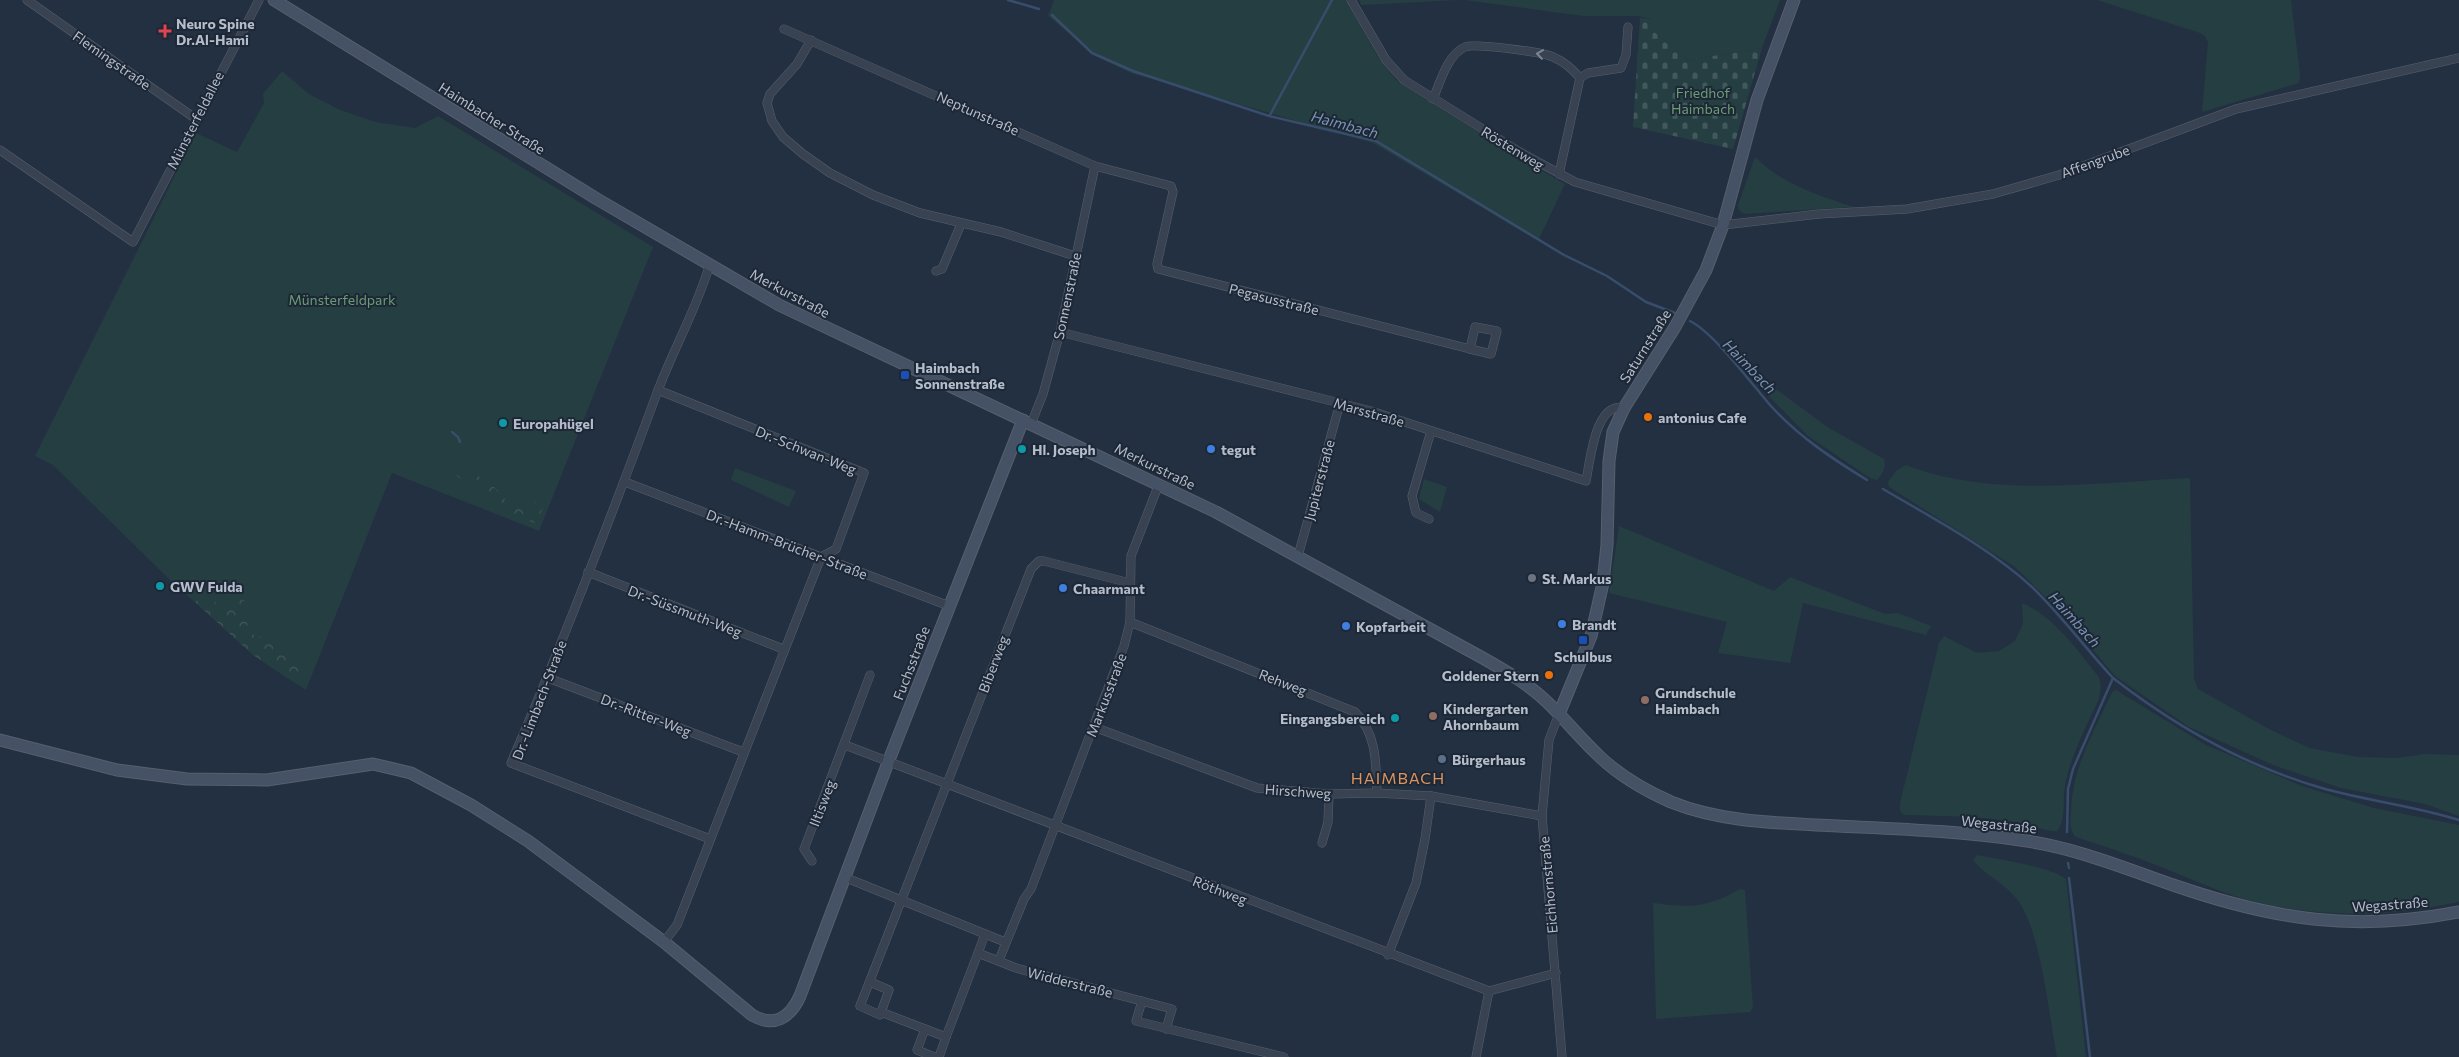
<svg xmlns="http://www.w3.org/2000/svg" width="2459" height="1057" font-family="Commissioner,sans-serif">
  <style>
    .green { fill: #253e42 }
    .forest { fill: url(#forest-crowns) }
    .cemetery { fill: url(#cemetery-stones) }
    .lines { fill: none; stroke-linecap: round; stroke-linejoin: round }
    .stream { stroke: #384d6b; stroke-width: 2.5 }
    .street-casing { stroke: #56606e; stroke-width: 9 }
    .secondary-casing { stroke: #56606e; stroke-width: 13 }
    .street { stroke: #384250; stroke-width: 8 }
    .secondary { stroke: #455164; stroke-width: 11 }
    .oneway { stroke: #7c8694 }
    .health-dot { fill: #e0444e; stroke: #1d2735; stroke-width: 2 }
    .transit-dot { fill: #1a4fb4; stroke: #1d2735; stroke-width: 2 }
    .food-dot { fill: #e8710a; stroke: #1d2735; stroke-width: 2 }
    .culture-dot { fill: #0f9aa8; stroke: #1d2735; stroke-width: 2 }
    .shop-dot { fill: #3f7fe0; stroke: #1d2735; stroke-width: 2 }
    .worship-dot { fill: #6b7280; stroke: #1d2735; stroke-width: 2 }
    .education-dot { fill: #8d6e63; stroke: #1d2735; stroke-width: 2 }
    .service-dot { fill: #5c6f8a; stroke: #1d2735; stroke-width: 2 }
    .labels { text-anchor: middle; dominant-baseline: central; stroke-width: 4; stroke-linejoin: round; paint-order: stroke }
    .poi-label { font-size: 14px; font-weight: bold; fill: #b4bdcb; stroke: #1d2735; text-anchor: start }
    .street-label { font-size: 14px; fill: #b4bdcb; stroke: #1d2735 }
    .park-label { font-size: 14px; fill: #6a9d75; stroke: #1d2735 }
    .water-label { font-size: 15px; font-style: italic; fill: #7a93b4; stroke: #1d2735 }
    .quarter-label { font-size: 16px; letter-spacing: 1px; fill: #db945f; stroke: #1d2735 }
  </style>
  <defs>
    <pattern id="forest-crowns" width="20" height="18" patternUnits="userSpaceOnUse" patternTransform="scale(1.25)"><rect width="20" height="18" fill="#253e42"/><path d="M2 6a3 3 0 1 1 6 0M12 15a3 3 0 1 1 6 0" fill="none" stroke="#42585c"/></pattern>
    <pattern id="cemetery-stones" width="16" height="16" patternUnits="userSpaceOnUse" patternTransform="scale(1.25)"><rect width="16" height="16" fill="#253e42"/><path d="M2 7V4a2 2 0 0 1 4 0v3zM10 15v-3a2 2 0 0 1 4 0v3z" fill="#42585c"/></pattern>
  </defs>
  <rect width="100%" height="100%" fill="#233041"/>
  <g class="green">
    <path d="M1054,0H1346L1378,57L1397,81L1510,152L1565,184L1538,241L1373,143L1131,73L1097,57L1048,16Z"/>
    <path d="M1359,0H1459L1361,5Z"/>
    <path d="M1464,0H1780L1762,48L1688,60L1653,31V19L1637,16H1583Z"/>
    <path d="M2097,0H2291L2300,74L2299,83L2202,112L2208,42L2205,36L2200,33Z"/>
    <path d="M282,71L309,94L338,109L375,122L415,128L438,116L653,247L539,531L392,473L306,690L253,655L168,578L53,465L35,456L196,133L237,152L264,103L263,94Z"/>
    <path d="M1755,157C1784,185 1817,195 1854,207L1744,214L1739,210L1738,205Z"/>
    <path d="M1761,378L1829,428L1884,459C1886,468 1883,473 1877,480L1870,478L1808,436L1758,385L1757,381Z"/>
    <path d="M1906,465C1993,499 2099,482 2190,478L2194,679L2198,689L2267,728L2309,748L2358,757L2396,758L2425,754L2459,755V816L2425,804L2341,788L2273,765L2189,727L2115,676L2063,614L2015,567L1889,487L1888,482L1896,471Z"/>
    <path d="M735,468L796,491L789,507L731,480Z"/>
    <path d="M1424,479L1447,487L1440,512L1419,499Z"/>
    <path d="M1619,526L1774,591L1790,577L1885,614L1898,613L1931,626L1926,635L1803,603L1790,663L1718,653L1727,622L1609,593Z"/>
    <path d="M2022,603C2055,617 2077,650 2099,677L2101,687L2099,699C2086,727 2071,755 2065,786C2062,800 2067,819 2057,831C2046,832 2023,822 2009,821C1974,816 1939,816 1904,815L1900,811V803L1939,643L1944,636L1977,653L1999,651L2015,641L2023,624Z"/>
    <path d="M2116,690L2206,745L2302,786L2374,808L2459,825V902C2387,917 2315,919 2244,899C2220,892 2199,882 2176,873C2143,859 2109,848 2076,837C2069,830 2070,821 2071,812C2072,767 2094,732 2112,692Z"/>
    <path d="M1977,855C1997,859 2052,867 2066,879L2086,1057H2057C2049,1017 2041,928 2016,898C2004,883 1985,875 1973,860Z"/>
    <path d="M1740,889L1745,890L1753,1008L1750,1012L1656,1019L1653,903C1692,908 1706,908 1740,889Z"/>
  </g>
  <g class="forest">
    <path d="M450,465C470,469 500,486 508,505L515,501L534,505L538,495L550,498L534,523C502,509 476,493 450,470Z"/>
    <path d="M207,594L219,606L235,596L245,601L252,614L245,631L260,637L270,632C286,643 295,654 300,673L295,683L253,655L195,602Z"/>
  </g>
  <path class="cemetery" d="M1640,18L1653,19V31L1688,60L1762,48L1733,149L1633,127Z"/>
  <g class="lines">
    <g class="stream">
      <path d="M1008,0L1039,9"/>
      <path d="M1052,15L1092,53L1133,71L1269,116L1376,141L1564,255L1607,276L1646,302L1675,313"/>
      <path d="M1270,115L1332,0"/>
      <path d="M1690,321C1714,333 1751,383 1770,405C1798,436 1831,458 1867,480"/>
      <path d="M452,432L458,437L460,442"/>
      <path d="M1883,489C1934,519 1988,547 2032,587C2061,615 2086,649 2113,678L2073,769L2068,789L2067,832"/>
      <path d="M2113,678C2176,727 2248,767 2325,789C2369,801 2415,806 2459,820"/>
      <path d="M2068,863L2069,868"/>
      <path d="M2069,878L2090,1057"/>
    </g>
    <defs>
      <g id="street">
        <path d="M27,0L196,119"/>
        <path d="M1351,0L1386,60L1404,80L1518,151L1575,182L1723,225L1819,214L1907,209L1993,194L2059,175L2236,109L2459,58"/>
        <path d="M784,29L1095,166L1171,186L1173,192L1157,264L1158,269L1470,349"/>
        <path d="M811,40L797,64L770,94L767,103L772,121L783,137L803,154L830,173L873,195L920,213L1001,232L1075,256"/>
        <path d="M1433,99C1440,83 1447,55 1465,47C1474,43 1543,52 1553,57C1565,62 1572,69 1580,78"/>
        <path d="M0,150L133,242L259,0"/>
        <path d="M1559,174L1580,78L1588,73L1621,68L1626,55L1628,27"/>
        <path d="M709,267C696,310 673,350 657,393C611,517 564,641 511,763L710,839"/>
        <path d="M936,271L942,269L961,224"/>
        <path d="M1475,327L1497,331L1491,354L1470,349Z"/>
        <path d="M1060,332L1371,411L1586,481C1590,462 1595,401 1624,408"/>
        <path d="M658,390L864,473L836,549L821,557"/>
        <path d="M1031,424L1043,394L1060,332L1095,166"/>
        <path d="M625,482L949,606"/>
        <path d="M1429,519L1416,513L1412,496L1431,431"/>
        <path d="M1298,556L1340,403"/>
        <path d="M588,572L783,649"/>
        <path d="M1130,622L1355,712C1377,734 1376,764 1377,793"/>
        <path d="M548,678L743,752"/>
        <path d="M1559,714L1549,740L1542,816L1562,1057"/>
        <path d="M1094,727L1257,788L1329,794L1377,793L1431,796L1542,816"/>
        <path d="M845,745L1489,991L1556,973"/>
        <path d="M1322,843L1328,822L1329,794"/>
        <path d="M812,861L804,849L870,675"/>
        <path d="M844,877L1005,942"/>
        <path d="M985,934L978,953L1016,968L1172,1009L1166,1029"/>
        <path d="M664,942L677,925L821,557"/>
        <path d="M1388,955L1416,883L1425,839L1431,796"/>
        <path d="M999,960L1024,899L1031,889L1124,646L1130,622L1131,556L1159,484"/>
        <path d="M870,982L889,990L880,1015L860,1006L1031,569L1039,561H1044L1130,583"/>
        <path d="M1142,1001L1136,1021L1284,1057"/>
        <path d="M881,1012L925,1029"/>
        <path d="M946,1037L978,953"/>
        <path d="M934,1057L917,1050L925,1029L946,1037L939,1057"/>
        <path d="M1476,1057L1489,991"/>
      </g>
      <g id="secondary">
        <path d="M274,0L597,199L779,305L1216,512L1481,657C1504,670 1527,683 1546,701C1564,718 1579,737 1597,754C1618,775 1644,790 1671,802C1723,823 1781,823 1837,826C1898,829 1960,831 2020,840C2074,847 2124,868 2176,886C2275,920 2355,932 2459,912"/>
        <path d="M1559,714L1591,636L1603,583L1607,545L1609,461L1613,432L1624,408L1675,327L1706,270L1723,225L1757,100L1794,0"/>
        <path d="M0,740L117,770L187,779L267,780L373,764L411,773L471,805L528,841L664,942L752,1015C774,1028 790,1018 800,996L889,760L1023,420"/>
      </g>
    </defs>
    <use href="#street" class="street-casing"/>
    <use href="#secondary" class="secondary-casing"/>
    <use href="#street" class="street"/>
    <use href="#secondary" class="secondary"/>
  </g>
  <defs><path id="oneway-chevron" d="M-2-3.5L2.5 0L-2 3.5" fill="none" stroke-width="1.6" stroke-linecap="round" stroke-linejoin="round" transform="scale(1.25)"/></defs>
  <use class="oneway" href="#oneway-chevron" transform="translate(1540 54) rotate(-172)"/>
  <path class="health-dot" d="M162.5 23.5h5v5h5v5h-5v5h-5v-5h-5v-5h5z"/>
  <g class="transit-dot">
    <rect x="900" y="370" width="10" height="10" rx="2.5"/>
    <rect x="1578" y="635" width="10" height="10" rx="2.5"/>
  </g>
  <g class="food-dot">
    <circle cx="1648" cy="417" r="5"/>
    <circle cx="1549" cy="675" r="5"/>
  </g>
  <g class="culture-dot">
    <circle cx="503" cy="423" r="5"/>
    <circle cx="1022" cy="449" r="5"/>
    <circle cx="160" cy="586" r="5"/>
    <circle cx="1395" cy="718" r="5"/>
  </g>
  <g class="shop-dot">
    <circle cx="1211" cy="449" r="5"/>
    <circle cx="1063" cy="588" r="5"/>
    <circle cx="1562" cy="624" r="5"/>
    <circle cx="1346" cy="626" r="5"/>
  </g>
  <circle class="worship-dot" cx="1532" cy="578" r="5"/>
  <g class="education-dot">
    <circle cx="1645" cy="700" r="5"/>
    <circle cx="1433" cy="716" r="5"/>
  </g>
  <circle class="service-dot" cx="1442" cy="759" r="5"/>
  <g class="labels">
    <g class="poi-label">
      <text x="176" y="23">Neuro Spine<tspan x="176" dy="16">Dr.Al-Hami</tspan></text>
      <text x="915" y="367">Haimbach<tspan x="915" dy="16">Sonnenstraße</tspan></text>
      <text x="1658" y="417">antonius Cafe</text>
      <text x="513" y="423">Europahügel</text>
      <text x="1032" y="449">Hl. Joseph</text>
      <text x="1221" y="449">tegut</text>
      <text x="1542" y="578">St. Markus</text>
      <text x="170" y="586">GWV Fulda</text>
      <text x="1073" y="588">Chaarmant</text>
      <text x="1572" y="624">Brandt</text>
      <text x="1356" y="626">Kopfarbeit</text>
      <text x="1583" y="656" text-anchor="middle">Schulbus</text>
      <text x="1539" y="675" text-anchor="end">Goldener Stern</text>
      <text x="1655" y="692">Grundschule<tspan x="1655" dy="16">Haimbach</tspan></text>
      <text x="1443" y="708">Kindergarten<tspan x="1443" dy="16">Ahornbaum</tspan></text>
      <text x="1385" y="718" text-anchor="end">Eingangsbereich</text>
      <text x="1452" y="759">Bürgerhaus</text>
    </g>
    <g class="street-label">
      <text transform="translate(112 60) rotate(35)">Flemingstraße</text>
      <text transform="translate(978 113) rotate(24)">Neptunstraße</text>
      <text transform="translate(492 118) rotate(32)">Haimbacher Straße</text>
      <text transform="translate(195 120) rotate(-63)">Münsterfeldallee</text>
      <text transform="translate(1513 148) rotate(31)">Röstenweg</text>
      <text transform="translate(2095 161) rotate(-20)">Affengrube</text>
      <text transform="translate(790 293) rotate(28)">Merkurstraße</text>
      <text transform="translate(1067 296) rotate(-78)">Sonnenstraße</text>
      <text transform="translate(1274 299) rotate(14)">Pegasusstraße</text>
      <text transform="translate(1645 346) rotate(-58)">Saturnstraße</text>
      <text transform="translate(1369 412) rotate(16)">Marsstraße</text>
      <text transform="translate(806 450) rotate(22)">Dr.-Schwan-Weg</text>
      <text transform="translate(1155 466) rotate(26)">Merkurstraße</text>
      <text transform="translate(1319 480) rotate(-75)">Jupiterstraße</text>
      <text transform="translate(787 544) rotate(21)">Dr.-Hamm-Brücher-Straße</text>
      <text transform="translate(685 611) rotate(21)">Dr.-Süssmuth-Weg</text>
      <text transform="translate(911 663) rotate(-69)">Fuchsstraße</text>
      <text transform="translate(993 664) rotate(-69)">Biberweg</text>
      <text transform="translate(1283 682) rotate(21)">Rehweg</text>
      <text transform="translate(1106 695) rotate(-69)">Markusstraße</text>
      <text transform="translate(539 700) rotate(-69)">Dr.-Limbach-Straße</text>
      <text transform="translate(646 715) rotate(21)">Dr.-Ritter-Weg</text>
      <text transform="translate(1298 791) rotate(4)">Hirschweg</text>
      <text transform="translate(822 803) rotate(-69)">Iltisweg</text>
      <text transform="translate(1999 824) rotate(6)">Wegastraße</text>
      <text transform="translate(1548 885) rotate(-95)">Eichhornstraße</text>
      <text transform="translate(1220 890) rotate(21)">Röthweg</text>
      <text transform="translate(2390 904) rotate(-4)">Wegastraße</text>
      <text transform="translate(1070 982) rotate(14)">Widderstraße</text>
    </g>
    <g class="park-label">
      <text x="1703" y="92">Friedhof<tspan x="1703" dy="16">Haimbach</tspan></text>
      <text x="342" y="299">Münsterfeldpark</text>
    </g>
    <g class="water-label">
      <text transform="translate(1345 124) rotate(15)">Haimbach</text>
      <text transform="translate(1750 366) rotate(46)">Haimbach</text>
      <text transform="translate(2075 619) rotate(48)">Haimbach</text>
    </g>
    <g class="quarter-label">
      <text x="1398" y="777">HAIMBACH</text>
    </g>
  </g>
</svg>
